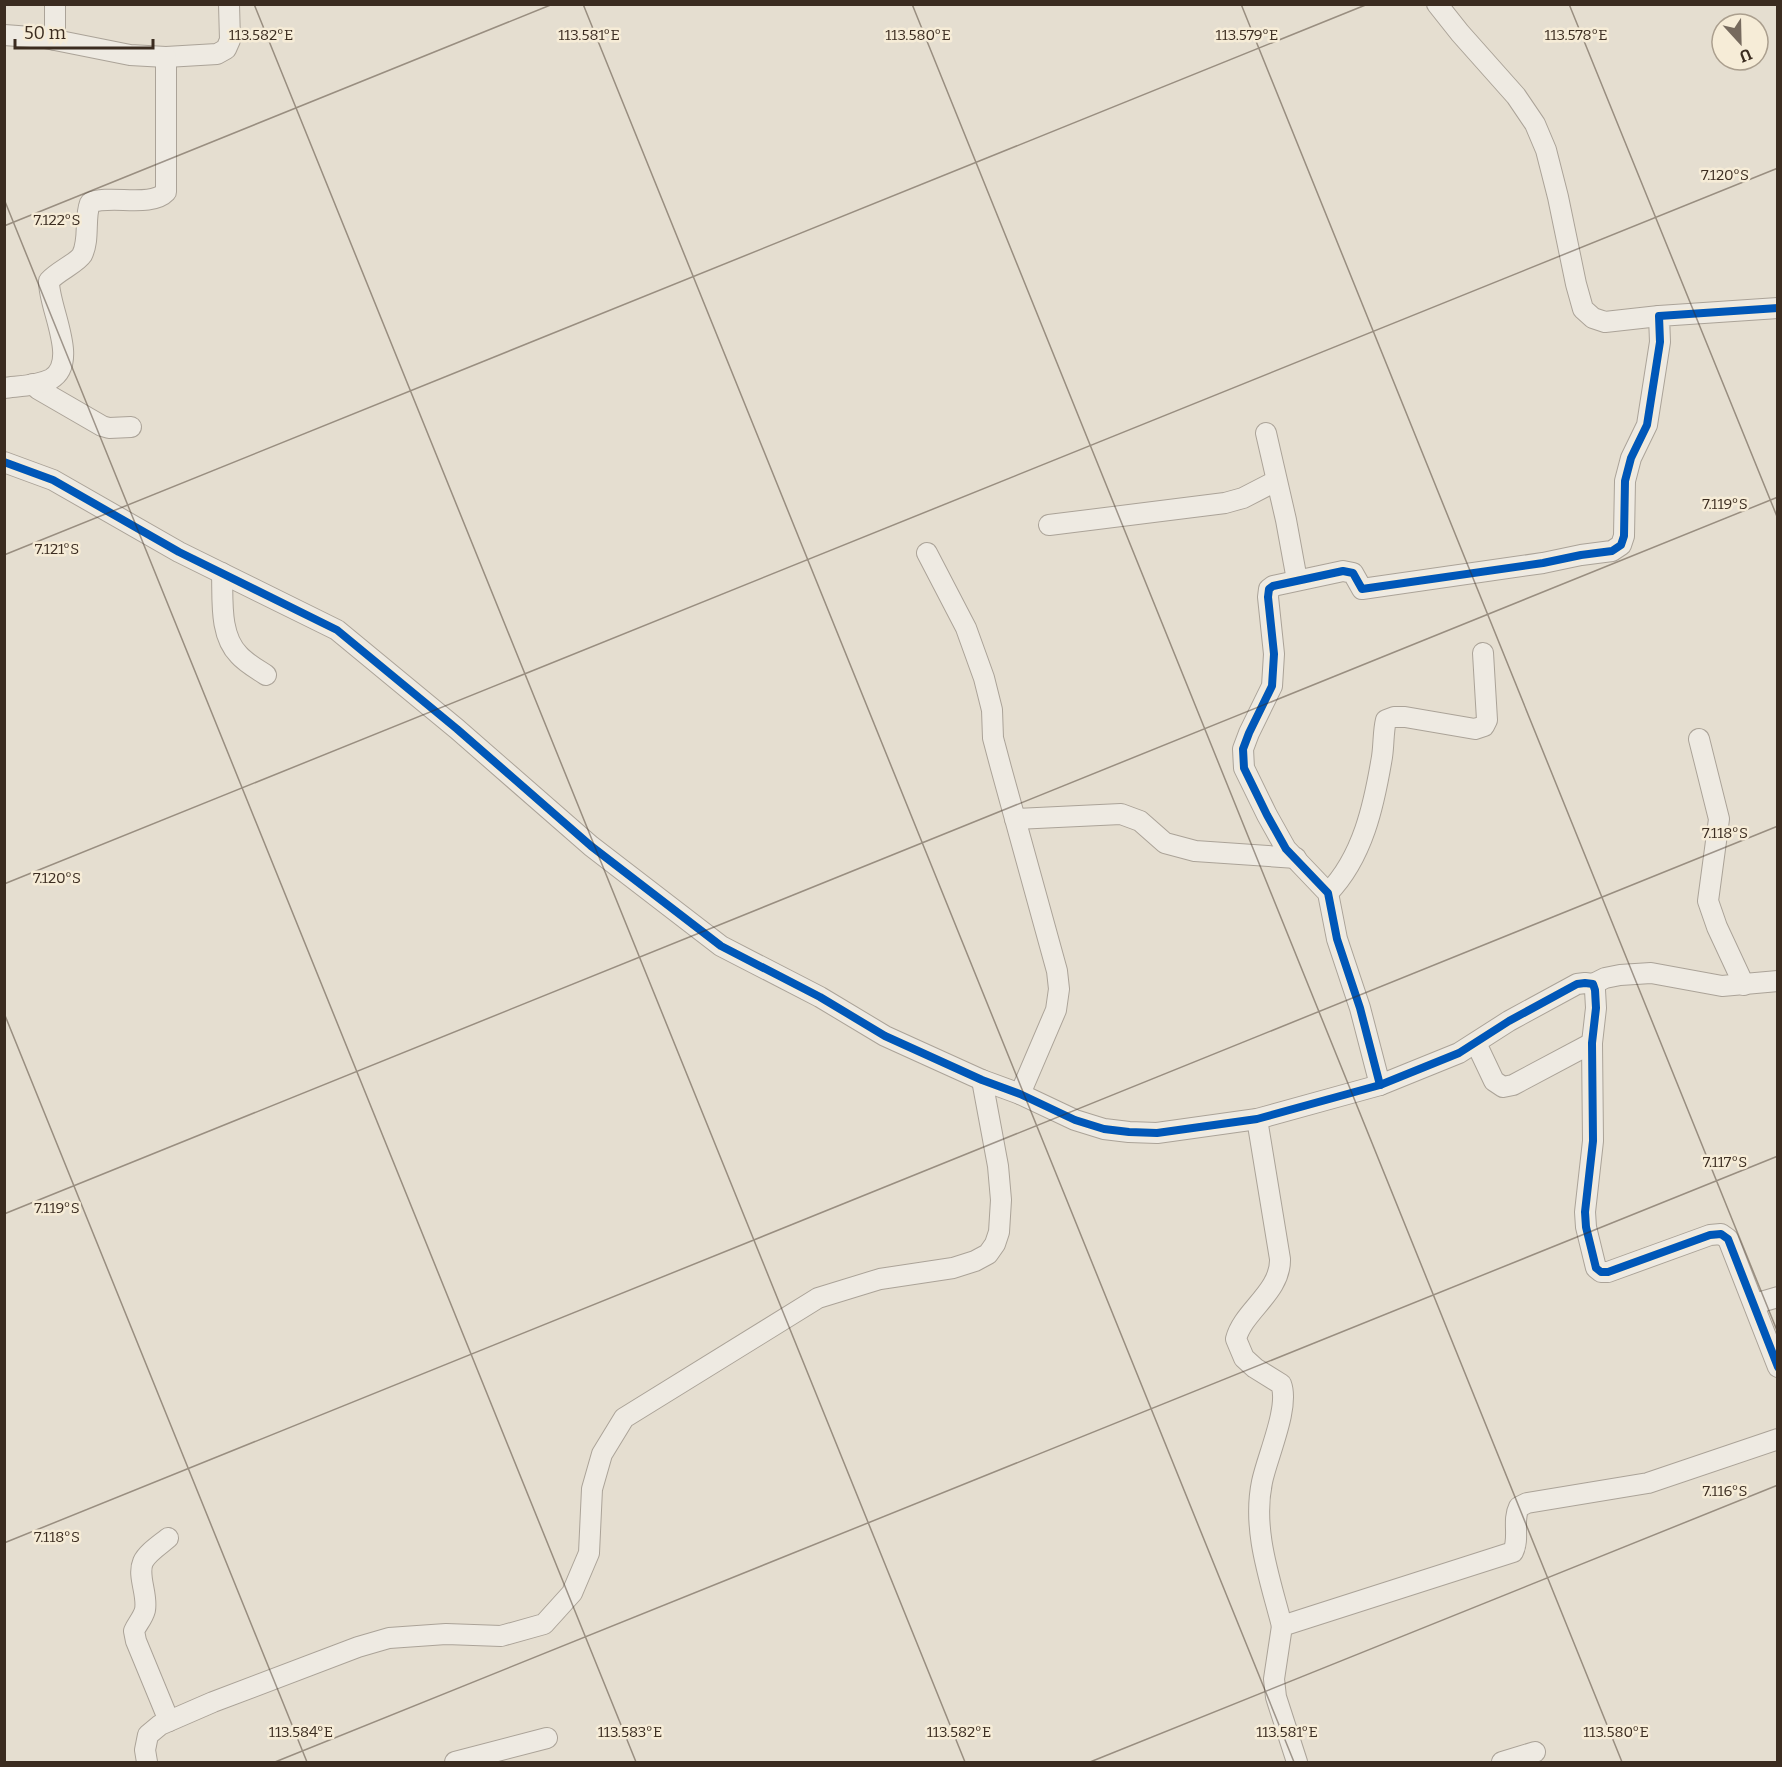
<svg xmlns="http://www.w3.org/2000/svg" width="1782" height="1767" font-family="Bitter,serif">
  <style>
    .lines { fill: none; stroke-linecap: round; stroke-linejoin: round }
    .street-casing { stroke: #aba398; stroke-width: 22 }
    .street { stroke: #eeeae2; stroke-width: 20 }
    .cycleway-casing { stroke: #f6ecd7; stroke-width: 11 }
    .cycleway { stroke: #0057b8; stroke-width: 8 }
    .ticks { fill: none; stroke: #3b2c20; stroke-width: 1.5; stroke-opacity: 0.45 }
    .ticks-label { font-size: 15px; text-anchor: middle; fill: #3b2c20; stroke: #f6ecd7; stroke-width: 5; stroke-linejoin: round; paint-order: stroke }
  </style>
  <rect width="100%" height="100%" fill="#e5ded0"/>
  <g class="lines">
    <defs>
      <g id="street">
        <path d="M55,4V40"/>
        <path d="M1437,4L1460,33L1516,96L1535,124L1546,150L1558,197L1576,284L1583,309L1593,318L1605,322L1659,316"/>
        <path d="M4,35L45,38L130,55L166,57L217,54L226,49L230,40L229,4"/>
        <path d="M33,384L38,389L102,426L109,428L131,427"/>
        <path d="M4,388C19,386 37,386 51,379C80,362 48,307 49,281C58,271 77,263 82,255C90,239 84,219 90,203C109,194 151,208 166,192V57"/>
        <path d="M1266,433L1286,520L1297,580"/>
        <path d="M4,462L53,480L179,552L337,630L457,729L591,846L721,946L820,997L885,1036L982,1080L1020,1094L1075,1120L1104,1129L1129,1132L1157,1133L1257,1119L1380,1085L1459,1053L1509,1021L1577,984L1585,983L1593,984L1595,990L1596,1008L1592,1043L1593,1141L1585,1212L1586,1227L1596,1268L1601,1272H1608L1710,1235L1721,1234L1728,1239L1778,1367"/>
        <path d="M1049,525L1225,503L1243,498L1276,481"/>
        <path d="M927,553L966,628L984,678L992,710L993,738L1001,768L1057,971L1059,989L1056,1010L1020,1094"/>
        <path d="M222,573C223,599 219,635 239,655C246,663 257,669 266,675"/>
        <path d="M1699,739L1719,819L1708,901L1717,927L1744,985"/>
        <path d="M1015,819L1121,814L1140,821L1165,843L1195,851L1296,858"/>
        <path d="M1328,893C1363,857 1374,805 1382,757C1384,744 1383,732 1386,720L1394,717H1405L1475,729L1484,726L1487,720L1483,653"/>
        <path d="M1593,984L1605,978L1620,975L1651,973L1722,986L1778,981"/>
        <path d="M1476,1043L1494,1081L1503,1087L1513,1085L1592,1043"/>
        <path d="M1380,1085L1360,1008L1337,939L1328,893L1286,849L1267,815L1244,768L1243,749L1249,733L1272,686L1274,654L1268,597L1269,589L1273,586L1343,571L1353,573L1362,589L1543,563L1581,555L1612,551L1621,545L1624,536L1625,481L1631,458L1647,425L1660,342L1659,316L1778,308"/>
        <path d="M1257,1119L1280,1259C1281,1292 1243,1311 1236,1339L1244,1358L1255,1368L1281,1384C1290,1407 1267,1457 1262,1482C1252,1530 1270,1579 1282,1626"/>
        <path d="M1754,1304L1778,1297"/>
        <path d="M168,1538C161,1544 147,1553 143,1562C137,1576 148,1594 145,1610C143,1618 137,1624 134,1631L136,1641L169,1721"/>
        <path d="M147,1762L145,1750L148,1735L160,1725L213,1702L358,1647L389,1638L446,1634L501,1636L544,1624L572,1593L589,1553L592,1489L602,1454L624,1418L818,1298L880,1279L953,1268L975,1261L988,1254L995,1244L999,1232L1001,1200L998,1166L982,1080"/>
        <path d="M455,1762L547,1738"/>
        <path d="M1297,1762L1276,1697L1274,1679L1282,1626L1513,1552C1520,1538 1512,1521 1519,1507L1527,1503L1648,1483L1778,1439"/>
        <path d="M1502,1762L1535,1752"/>
      </g>
    </defs>
    <use href="#street" class="street-casing"/>
    <use href="#street" class="street"/>
    <defs>
      <g id="cycleway">
        <path d="M4,462L53,480L179,552L337,630L457,729L591,846L721,946L820,997L885,1036L982,1080L1020,1094L1075,1120L1104,1129L1129,1132L1157,1133L1257,1119L1380,1085L1459,1053L1509,1021L1577,984L1585,983L1593,984L1595,990L1596,1008L1592,1043L1593,1141L1585,1212L1586,1227L1596,1268L1601,1272H1608L1710,1235L1721,1234L1728,1239L1778,1367"/>
        <path d="M1380,1085L1360,1008L1337,939L1328,893L1286,849L1267,815L1244,768L1243,749L1249,733L1272,686L1274,654L1268,597L1269,589L1273,586L1343,571L1353,573L1362,589L1543,563L1581,555L1612,551L1621,545L1624,536L1625,481L1631,458L1647,425L1660,342L1659,316L1778,308"/>
      </g>
    </defs>
    <use href="#cycleway" class="cycleway-casing"/>
    <use href="#cycleway" class="cycleway"/>
  </g>
  <path class="ticks" d="M254,4L965,1762M583,4L1294,1762M912,4L1622,1762M1241,4L1778,1333M1569,4L1778,519M4,199L636,1762M4,226L553,4M4,555L1368,4M4,884L1778,168M4,1013L307,1762M4,1214L1778,497M4,1543L1778,826M275,1762L1778,1156M1090,1762L1778,1485"/>
  <g class="ticks-label">
    <text x="261" y="40">113.582°E</text>
    <text x="589" y="40">113.581°E</text>
    <text x="918" y="40">113.580°E</text>
    <text x="1247" y="40">113.579°E</text>
    <text x="1576" y="40">113.578°E</text>
    <text x="1725" y="180">7.120°S</text>
    <text x="57" y="225">7.122°S</text>
    <text x="1725" y="509">7.119°S</text>
    <text x="57" y="554">7.121°S</text>
    <text x="1725" y="838">7.118°S</text>
    <text x="57" y="883">7.120°S</text>
    <text x="1725" y="1167">7.117°S</text>
    <text x="57" y="1213">7.119°S</text>
    <text x="1725" y="1496">7.116°S</text>
    <text x="57" y="1542">7.118°S</text>
    <text x="301" y="1737">113.584°E</text>
    <text x="630" y="1737">113.583°E</text>
    <text x="959" y="1737">113.582°E</text>
    <text x="1287" y="1737">113.581°E</text>
    <text x="1616" y="1737">113.580°E</text>
  </g>
  <rect width="1782" height="1767" fill="none" stroke="#3b2c20" stroke-width="12"/>
  <g transform="translate(1740 42) rotate(158)"><circle r="28" fill="#f6ecd7" stroke="#ab9f8e" stroke-width="1.5"/>
  <path d="M0-4.5L10 22L0 15L-10 22Z" fill="#766a5e"/>
  <text y="-9" font-size="16" font-weight="bold" text-anchor="middle" fill="#3b2c20">U</text>
  </g>
  <path d="M15 39v9h138v-9" fill="none" stroke="#3b2c20" stroke-width="3"/>
  <text x="24" y="39" font-size="18" fill="#3b2c20" stroke="#f6ecd7" stroke-width="4.5" paint-order="stroke">50 m</text>
</svg>
